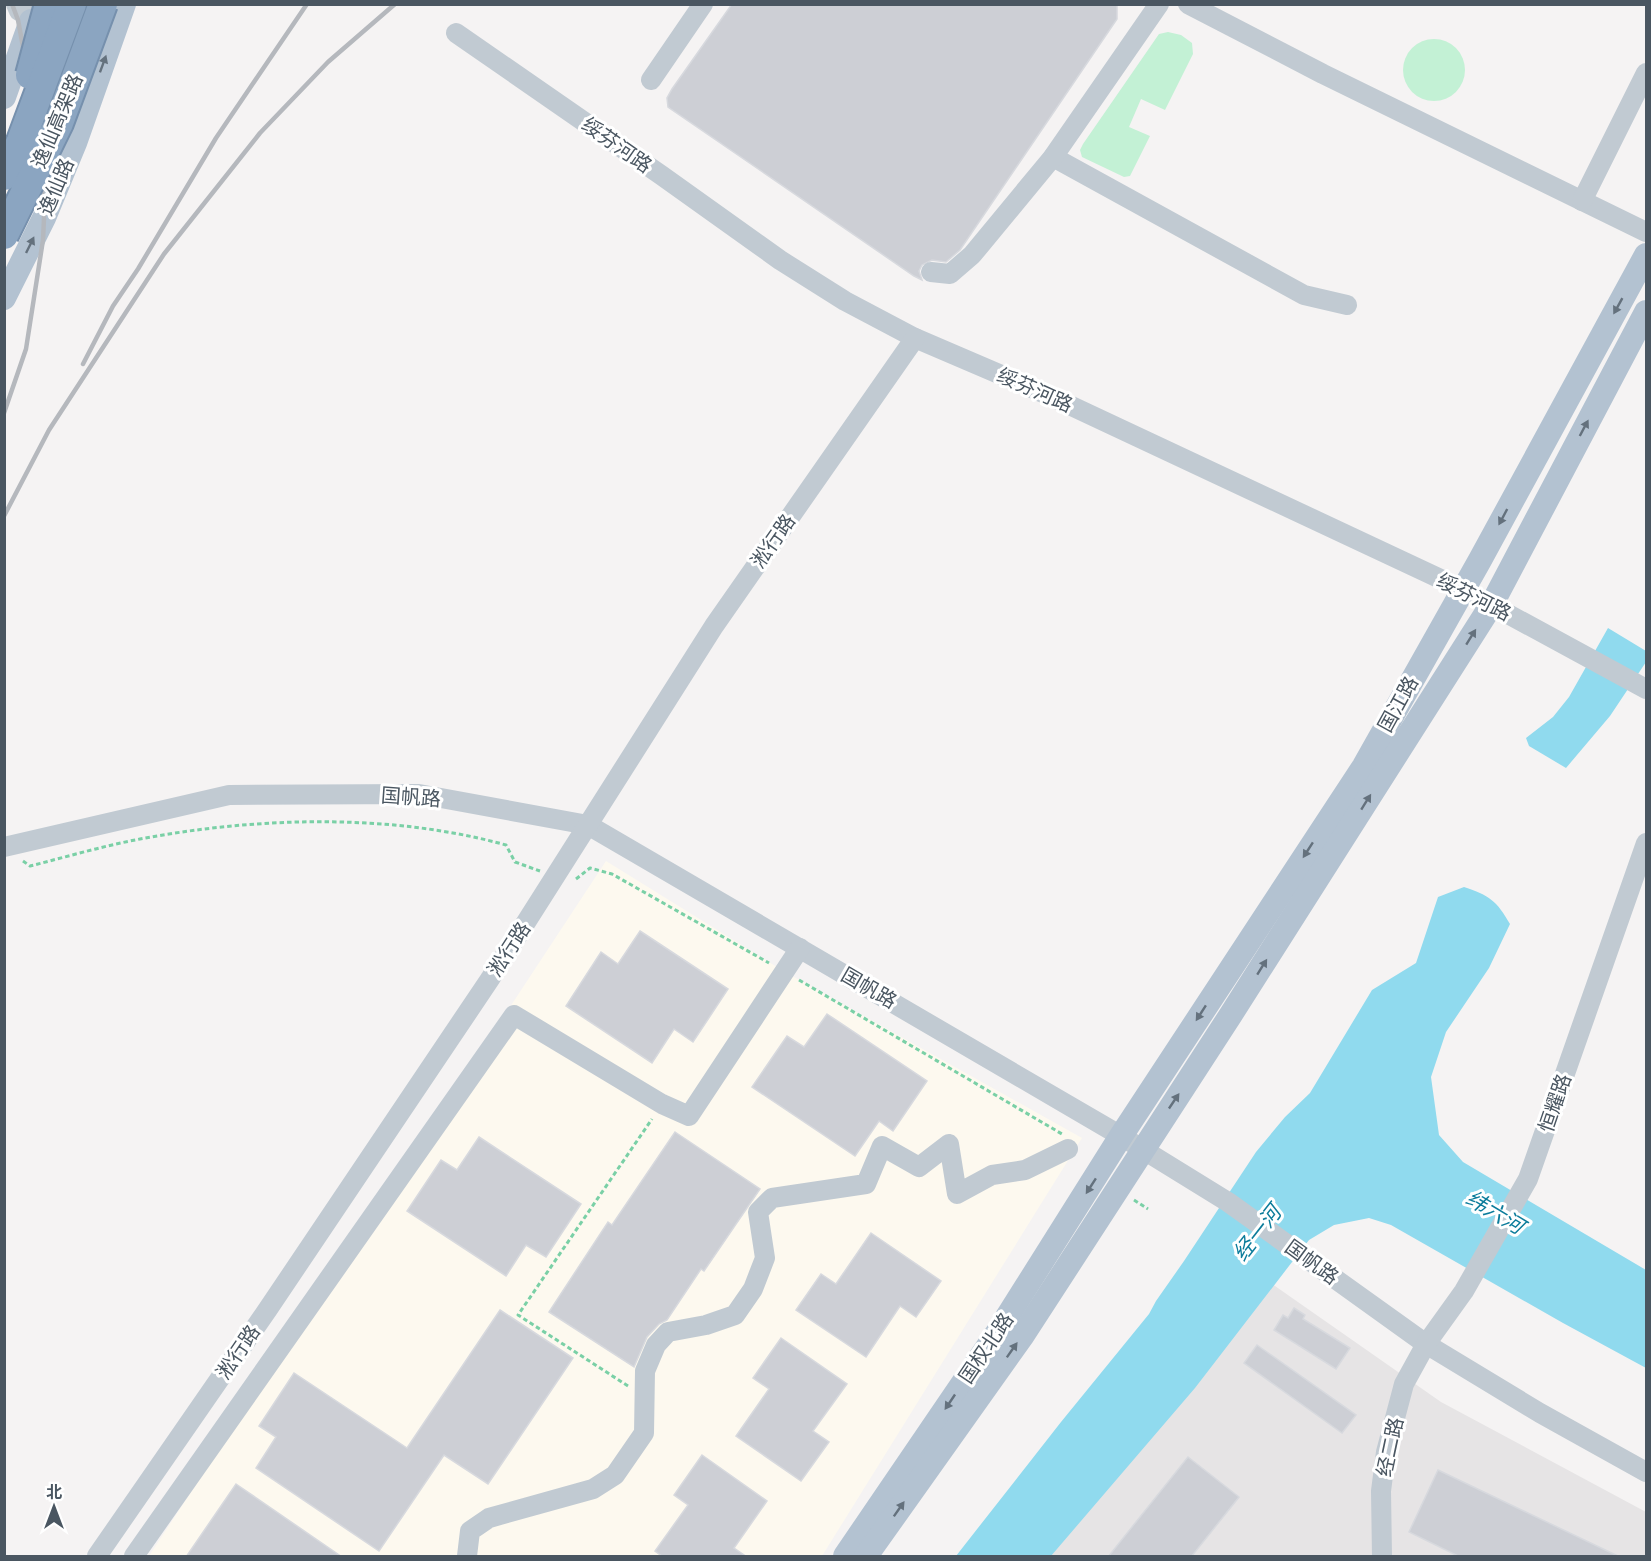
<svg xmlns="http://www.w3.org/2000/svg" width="1651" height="1561" font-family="'Work Sans','Noto Sans SC',sans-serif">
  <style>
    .commercial { fill: #fdf9ef }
    .education { fill: #e6e4e5 }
    .green { fill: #c3f1d5 }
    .water { fill: #90daee }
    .building { fill: #cdcfd5; stroke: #d7d9de; stroke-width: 1.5 }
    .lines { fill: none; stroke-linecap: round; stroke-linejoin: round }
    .path { stroke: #7ad0a6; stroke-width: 3; stroke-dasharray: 4.5 3; stroke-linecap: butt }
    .minor { stroke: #c1cad2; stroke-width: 20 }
    .major { stroke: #b3c2d1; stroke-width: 24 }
    .rail { stroke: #b5b8bd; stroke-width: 4.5 }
    .highway-bridge-casing { stroke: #7690ad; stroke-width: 32; stroke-linecap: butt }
    .highway-bridge { stroke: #8ba5c1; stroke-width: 28 }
    .oneway { fill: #64717d }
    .labels { text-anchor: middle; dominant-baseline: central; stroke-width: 6; stroke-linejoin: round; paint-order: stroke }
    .street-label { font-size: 20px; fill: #4a5661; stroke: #fff }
    .water-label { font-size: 21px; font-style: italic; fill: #0c7c9b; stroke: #fff }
  </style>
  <rect width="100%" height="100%" fill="#f5f3f3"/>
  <path class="commercial" d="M606,861L785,972L1082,1138L822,1556H149Z"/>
  <path class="education" d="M1265,1279L1441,1402L1646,1512V1556H1034Z"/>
  <g class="green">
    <path d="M1168,32L1181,35L1192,43L1193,54L1165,110L1141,99L1129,127L1150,136L1130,176L1124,177L1082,157L1080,150L1083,144L1159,34Z"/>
    <circle cx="1434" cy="70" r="31"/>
  </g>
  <g class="water">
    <path d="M1608,628L1646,651V662L1610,716L1566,768L1529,746L1526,738L1553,717L1569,697Z"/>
    <path d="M1464,887C1489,895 1497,901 1510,924L1489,968L1446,1032L1431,1077L1439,1135L1463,1162L1646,1270V1368L1563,1323L1391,1225L1369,1218L1334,1225L1309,1240L1195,1388L1051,1556H956L1061,1422L1149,1314L1156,1301L1184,1261L1256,1152L1285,1117L1310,1093L1372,990L1416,963L1438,897Z"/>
  </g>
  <g class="building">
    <path d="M732,4H1117V19L960,250L946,262L932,260L922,265L919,271L922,280L914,276L668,107L667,98L672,89Z"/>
    <path d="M640,931L728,989L693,1042L674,1029L652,1063L566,1006L601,952L618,964Z"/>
    <path d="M827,1014L927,1081L893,1131L879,1121L855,1156L752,1087L787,1036L804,1047Z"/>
    <path d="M675,1132L760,1189L704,1271L701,1269L667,1320L659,1324L647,1337L634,1367L549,1312L608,1222L612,1225Z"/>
    <path d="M479,1137L581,1204L546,1257L526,1245L506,1276L407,1211L441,1160L457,1170Z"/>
    <path d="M871,1233L941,1281L916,1317L900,1306L866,1357L796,1310L821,1274L836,1284Z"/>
    <path d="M1294,1308L1305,1315L1303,1319L1350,1348L1336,1369L1274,1330L1283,1315L1288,1318Z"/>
    <path d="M500,1310L573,1358L488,1484L444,1455L379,1551L256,1468L276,1437L259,1426L294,1373L407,1448Z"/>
    <path d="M781,1338L847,1384L813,1431L829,1442L801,1481L736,1436L769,1389L753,1378Z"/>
    <path d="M1257,1345L1356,1415L1342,1433L1244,1363Z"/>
    <path d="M702,1455L767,1501L734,1548L747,1557H663L655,1551L688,1505L674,1495Z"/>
    <path d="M1188,1457L1239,1497L1191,1557H1108Z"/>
    <path d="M1438,1470L1620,1557H1460L1409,1532Z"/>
    <path d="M236,1484L342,1557H186Z"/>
  </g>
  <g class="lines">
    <g class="path">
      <path d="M23,861L30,866C66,857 103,846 140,839C257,817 391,813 506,845L515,862L540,871"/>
      <path d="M576,879L590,868L612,874L769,963"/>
      <path d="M799,980L1062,1134"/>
      <path d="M1134,1200L1148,1209"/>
      <path d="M628,1386L518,1315L652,1119"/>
    </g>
    <g class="minor">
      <path d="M16,4L19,11L32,17"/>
      <path d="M1188,4L1323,74L1646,232"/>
      <path d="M456,33L661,175L780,260L845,301L915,338L1048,395L1462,589L1646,689"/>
      <path d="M651,80L703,4"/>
      <path d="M1053,157L1304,295L1347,305"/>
      <path d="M1582,201L1646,73"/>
      <path d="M931,272L950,274L972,255L1053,157L1159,4"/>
      <path d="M4,847L229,795L419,794L588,825L1121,1136L1228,1202L1426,1344L1540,1413L1646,1472"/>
      <path d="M97,1556L268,1309L490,979L714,626L915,338"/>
      <path d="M134,1556L514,1015L662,1104L689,1116L800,948"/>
      <path d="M467,1556L470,1531L489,1518L593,1489L615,1475L644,1433L645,1371L656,1345L668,1332L706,1325L735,1315L753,1289L765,1258L758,1212L772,1198L866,1184L882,1146L919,1167L949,1144L957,1194L992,1175L1025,1170L1068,1149"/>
      <path d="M1382,1556L1381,1491L1386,1452L1404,1384L1426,1344L1464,1291L1528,1179L1646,843"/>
    </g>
    <g class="major">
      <path d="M4,97L31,21"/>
      <path d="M4,298L44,218L75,143L124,4"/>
      <path d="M845,1556L997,1333L1121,1136L1364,766L1480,560L1646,255"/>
      <path d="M866,1556L1023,1335L1230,1016L1492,604L1646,312"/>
    </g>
    <g class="rail">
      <path d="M83,364L113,306L138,269L216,138L307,4"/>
      <path d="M4,413L26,349L43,240L44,218L38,127L18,20L12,4"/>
      <path d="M4,516L49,430L164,254L260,133L328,62L395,4"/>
    </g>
    <defs>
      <g id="highway-bridge">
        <path d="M30,75L49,4"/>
        <path d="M4,176L21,141L72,4"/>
        <path d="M4,235L59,123L103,4"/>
      </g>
    </defs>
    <use href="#highway-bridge" class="highway-bridge-casing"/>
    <use href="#highway-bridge" class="highway-bridge"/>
  </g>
  <defs><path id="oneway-solid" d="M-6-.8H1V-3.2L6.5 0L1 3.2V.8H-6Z" transform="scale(1.5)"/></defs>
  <g class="oneway">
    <use href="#oneway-solid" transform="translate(103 64) rotate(-70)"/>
    <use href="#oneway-solid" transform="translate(30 245) rotate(-64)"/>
    <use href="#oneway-solid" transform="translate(1618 306) rotate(119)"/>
    <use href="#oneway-solid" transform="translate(1584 428) rotate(-62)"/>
    <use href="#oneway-solid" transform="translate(1503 517) rotate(118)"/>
    <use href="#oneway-solid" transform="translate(1471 637) rotate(-58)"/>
    <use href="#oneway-solid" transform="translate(1366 802) rotate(-58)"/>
    <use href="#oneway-solid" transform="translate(1308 850) rotate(123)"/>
    <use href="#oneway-solid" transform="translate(1262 967) rotate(-58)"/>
    <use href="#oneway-solid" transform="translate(1201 1013) rotate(123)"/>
    <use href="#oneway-solid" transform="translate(1174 1101) rotate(-56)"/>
    <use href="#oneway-solid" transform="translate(1091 1186) rotate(123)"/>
    <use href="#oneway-solid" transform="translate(1012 1350) rotate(-55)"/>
    <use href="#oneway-solid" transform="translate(950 1402) rotate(124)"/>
    <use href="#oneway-solid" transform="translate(899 1509) rotate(-55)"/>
  </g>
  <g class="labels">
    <g class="street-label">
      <text transform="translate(57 121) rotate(-67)">逸仙高架路</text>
      <text transform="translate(617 145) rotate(35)">绥芬河路</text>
      <text transform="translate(56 187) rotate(-67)">逸仙路</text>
      <text transform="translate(1035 390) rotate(24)">绥芬河路</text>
      <text transform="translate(773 541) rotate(-55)">淞行路</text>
      <text transform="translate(1474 597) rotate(27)">绥芬河路</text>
      <text transform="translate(1398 704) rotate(-61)">国江路</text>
      <text transform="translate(411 797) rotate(4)">国帆路</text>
      <text transform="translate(509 949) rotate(-57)">淞行路</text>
      <text transform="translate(869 988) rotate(30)">国帆路</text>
      <text transform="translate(1555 1103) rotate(-71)">恒耀路</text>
      <text transform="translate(1312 1262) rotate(36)">国帆路</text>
      <text transform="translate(986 1348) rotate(-56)">国权北路</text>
      <text transform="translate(238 1352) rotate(-56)">淞行路</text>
      <text transform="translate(1390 1447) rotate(-78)">经二路</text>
    </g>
    <g class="water-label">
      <text transform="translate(1495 1212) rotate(31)">纬六河</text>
      <text transform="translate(1257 1233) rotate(-52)">经一河</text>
    </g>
  </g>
  <rect width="1651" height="1561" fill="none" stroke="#4a5661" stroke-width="12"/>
  <g transform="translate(54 1507)" stroke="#ffffff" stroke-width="4.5" paint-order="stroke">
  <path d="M0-4.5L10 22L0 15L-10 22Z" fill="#4a5661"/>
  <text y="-9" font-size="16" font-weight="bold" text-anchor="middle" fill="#4a5661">北</text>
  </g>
</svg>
